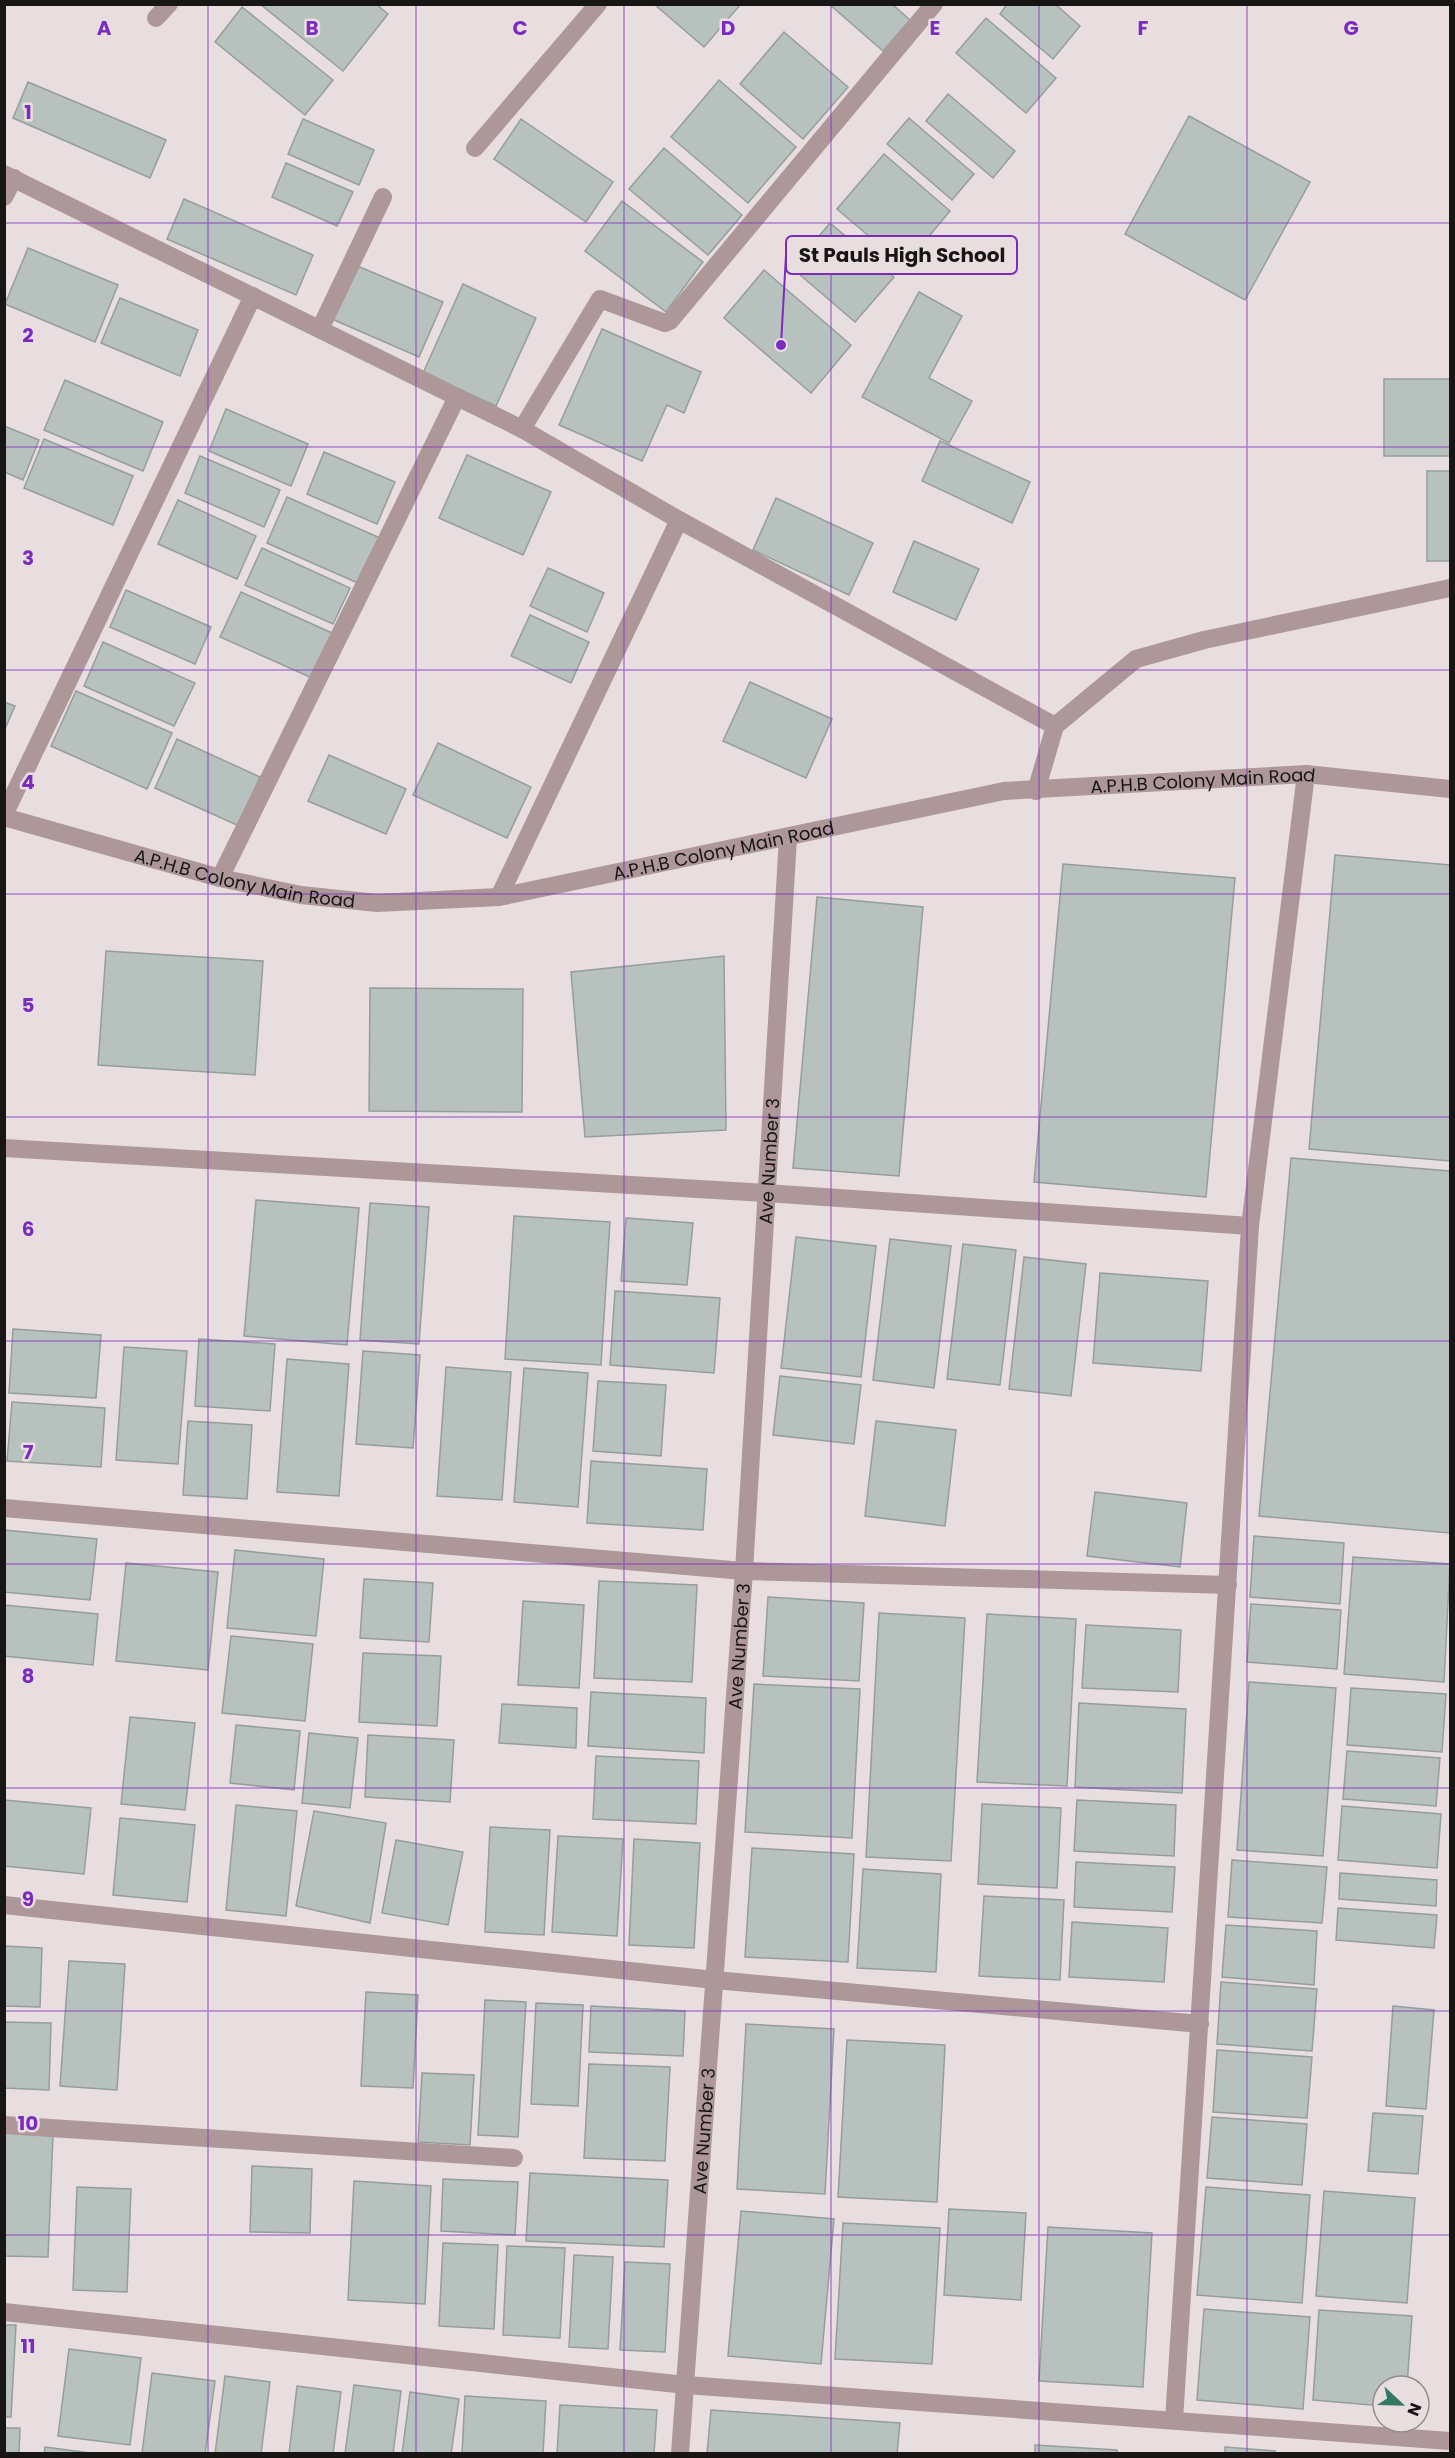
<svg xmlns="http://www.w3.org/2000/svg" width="1455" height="2458" font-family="Poppins,sans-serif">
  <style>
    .building { fill: #b7c1be; stroke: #959e9c; stroke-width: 1.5 }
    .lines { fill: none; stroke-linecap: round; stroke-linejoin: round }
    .minor { stroke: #ad9799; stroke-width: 18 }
    .tertiary { stroke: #ad9799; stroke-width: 18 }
    .grid { fill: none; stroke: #7b2cbf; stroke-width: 1.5; stroke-opacity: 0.55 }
    .labels { text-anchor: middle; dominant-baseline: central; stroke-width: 5; stroke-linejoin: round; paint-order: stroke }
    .street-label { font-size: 18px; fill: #181515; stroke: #e8dedf }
    .grid-label { font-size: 20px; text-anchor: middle; font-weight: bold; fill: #7b2cbf; stroke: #e8dedf; stroke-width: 5; stroke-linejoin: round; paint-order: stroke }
    .leader { fill: none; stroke: #7b2cbf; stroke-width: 2 }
    .callout-dot { fill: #7b2cbf; stroke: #e8dedf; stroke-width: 2 }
    .callout { fill: #e8dedf; stroke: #7b2cbf; stroke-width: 2 }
    .callout-label { font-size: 20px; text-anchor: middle; font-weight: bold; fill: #181515 }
  </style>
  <rect width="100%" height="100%" fill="#e8dedf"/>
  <g class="building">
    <path d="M260,4H376L388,14L343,71Z"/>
    <path d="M654,4H741L704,47Z"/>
    <path d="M829,4H892L910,20L883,51Z"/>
    <path d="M1007,4H1055L1080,26L1053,59L1000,14Z"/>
    <path d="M242,7L333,80L305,115L215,42Z"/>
    <path d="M986,18L1056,78L1026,113L956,53Z"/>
    <path d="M784,32L848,87L803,139L740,84Z"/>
    <path d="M719,80L796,147L748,203L671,137Z"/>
    <path d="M28,82L166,140L150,178L13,118Z"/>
    <path d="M948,94L1015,151L993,178L926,121Z"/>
    <path d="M1189,116L1310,182L1245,300L1125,234Z"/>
    <path d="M909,118L974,174L952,200L887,144Z"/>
    <path d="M303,119L374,150L359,185L288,154Z"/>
    <path d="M521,119L613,182L586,222L494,159Z"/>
    <path d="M664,148L742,215L708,255L629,189Z"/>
    <path d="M884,154L950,211L904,266L837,209Z"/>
    <path d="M286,163L353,192L337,226L272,197Z"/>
    <path d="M184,199L313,255L296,295L167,239Z"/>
    <path d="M622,201L703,262L666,312L585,251Z"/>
    <path d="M830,223L894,277L855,322L792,268Z"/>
    <path d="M28,248L118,285L95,342L5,304Z"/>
    <path d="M355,265L443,302L419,357L332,319Z"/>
    <path d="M764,270L851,345L811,393L724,318Z"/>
    <path d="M463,284L536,318L496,406L423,373Z"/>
    <path d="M919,292L962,316L929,378L972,401L949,443L862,397Z"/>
    <path d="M120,298L198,330L180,376L101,343Z"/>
    <path d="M602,329L701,372L684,413L667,405L642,461L559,425Z"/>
    <rect x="1384" y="379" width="66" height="77"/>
    <path d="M65,380L163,422L143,471L44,430Z"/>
    <path d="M226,409L308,444L291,486L209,451Z"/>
    <path d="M4,426L39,440L23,480L4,472Z"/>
    <path d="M44,439L133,476L113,525L24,488Z"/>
    <path d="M940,441L1030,482L1012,523L922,481Z"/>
    <path d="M324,452L395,482L377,524L307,494Z"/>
    <path d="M467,455L551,492L523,555L439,518Z"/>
    <path d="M200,456L280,490L264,527L185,493Z"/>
    <rect x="1427" y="471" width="23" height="90"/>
    <path d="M287,497L380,538L360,584L267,543Z"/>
    <path d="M776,498L873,543L849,595L753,550Z"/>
    <path d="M178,500L256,536L237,579L158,544Z"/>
    <path d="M914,541L979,569L956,620L893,592Z"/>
    <path d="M262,548L350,588L333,624L245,585Z"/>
    <path d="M548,568L604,593L587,632L530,606Z"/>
    <path d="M126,590L211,627L195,664L110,627Z"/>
    <path d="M241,592L332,633L312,678L220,637Z"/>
    <path d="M530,615L589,642L571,683L511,656Z"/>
    <path d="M103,642L195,683L174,726L84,686Z"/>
    <path d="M750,682L832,719L806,778L723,741Z"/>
    <path d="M76,691L172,733L147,789L51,746Z"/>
    <path d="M4,702L15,706L4,731Z"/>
    <path d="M177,739L260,777L239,826L155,788Z"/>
    <path d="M438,743L531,787L507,838L413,795Z"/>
    <path d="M329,755L406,789L386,834L308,801Z"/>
    <path d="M1335,855L1450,865V1161L1309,1149Z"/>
    <path d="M1063,864L1235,878L1206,1197L1034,1182Z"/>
    <path d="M817,897L923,907L899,1176L793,1168Z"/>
    <path d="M106,951L263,961L255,1075L98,1065Z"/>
    <path d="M724,956L726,1130L585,1137L571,972Z"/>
    <path d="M370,988L523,989L522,1112L369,1111Z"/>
    <path d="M1291,1158L1450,1171V1533L1259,1516Z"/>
    <path d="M256,1200L359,1208L347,1345L244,1336Z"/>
    <path d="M370,1203L429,1207L419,1344L360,1340Z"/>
    <path d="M514,1216L610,1222L601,1365L505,1359Z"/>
    <path d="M626,1218L693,1223L687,1285L621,1281Z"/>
    <path d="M796,1237L876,1246L861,1377L781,1368Z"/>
    <path d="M890,1239L951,1246L934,1388L873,1380Z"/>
    <path d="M963,1244L1016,1250L1000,1385L947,1379Z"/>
    <path d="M1024,1257L1086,1264L1071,1396L1009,1389Z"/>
    <path d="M1100,1273L1208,1281L1201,1371L1093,1363Z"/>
    <path d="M615,1291L720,1298L714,1373L610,1365Z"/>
    <path d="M13,1329L101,1335L96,1398L9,1393Z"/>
    <path d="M199,1339L275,1344L270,1411L195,1406Z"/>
    <path d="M124,1347L187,1351L178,1464L116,1460Z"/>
    <path d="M363,1351L420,1355L413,1448L356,1444Z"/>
    <path d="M287,1359L349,1364L339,1496L277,1492Z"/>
    <path d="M446,1367L511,1372L502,1500L437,1496Z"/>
    <path d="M524,1368L588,1373L578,1507L514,1502Z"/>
    <path d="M780,1376L861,1385L854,1444L773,1435Z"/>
    <path d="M598,1381L666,1385L661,1456L593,1451Z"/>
    <path d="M12,1402L105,1408L101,1467L7,1461Z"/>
    <path d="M188,1421L252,1425L247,1499L183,1495Z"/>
    <path d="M876,1421L956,1430L945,1526L865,1516Z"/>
    <path d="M591,1461L707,1469L703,1530L587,1523Z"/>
    <path d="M1095,1492L1187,1503L1180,1567L1087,1556Z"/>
    <path d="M4,1530L97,1539L90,1600L4,1592Z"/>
    <path d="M1254,1536L1344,1543L1340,1604L1250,1597Z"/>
    <path d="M235,1550L324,1559L316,1636L227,1628Z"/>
    <path d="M1353,1557L1450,1564L1444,1682L1344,1674Z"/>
    <path d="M126,1563L218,1572L208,1670L116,1661Z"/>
    <path d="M364,1579L433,1583L429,1642L360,1638Z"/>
    <path d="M599,1581L697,1585L692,1682L594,1678Z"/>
    <path d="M768,1597L864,1603L859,1681L763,1676Z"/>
    <path d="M523,1601L584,1605L579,1688L518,1685Z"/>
    <path d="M1251,1604L1341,1610L1337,1669L1247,1662Z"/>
    <path d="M4,1605L98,1614L93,1665L4,1656Z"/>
    <path d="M879,1613L965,1618L951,1861L866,1857Z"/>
    <path d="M987,1614L1076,1619L1067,1786L977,1782Z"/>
    <path d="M1086,1625L1181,1630L1178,1692L1082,1688Z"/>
    <path d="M231,1636L313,1644L305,1721L222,1713Z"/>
    <path d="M363,1653L441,1656L437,1726L359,1722Z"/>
    <path d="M1249,1682L1336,1688L1323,1856L1237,1850Z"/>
    <path d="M754,1684L860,1689L852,1838L745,1832Z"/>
    <path d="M1351,1688L1446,1694L1442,1752L1347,1745Z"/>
    <path d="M591,1692L706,1698L704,1753L588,1746Z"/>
    <path d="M1079,1703L1186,1709L1182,1793L1075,1787Z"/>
    <path d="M502,1704L577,1708L576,1748L499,1743Z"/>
    <path d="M130,1717L195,1723L185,1810L121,1804Z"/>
    <path d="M236,1725L300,1731L294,1790L230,1783Z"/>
    <path d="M309,1733L358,1738L350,1808L302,1803Z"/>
    <path d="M368,1735L454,1740L450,1802L365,1797Z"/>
    <path d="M1347,1751L1440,1758L1436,1806L1343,1799Z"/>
    <path d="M596,1756L699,1761L696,1824L593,1819Z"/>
    <path d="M4,1800L91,1808L84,1874L4,1866Z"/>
    <path d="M1077,1800L1176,1805L1174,1856L1074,1851Z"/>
    <path d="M982,1804L1061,1808L1057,1888L978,1884Z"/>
    <path d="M236,1805L297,1811L286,1916L226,1910Z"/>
    <path d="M1342,1806L1441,1814L1437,1868L1338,1860Z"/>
    <path d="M314,1811L386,1823L370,1923L296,1906Z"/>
    <path d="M120,1818L195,1825L187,1902L113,1895Z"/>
    <path d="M490,1827L550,1830L544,1935L485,1932Z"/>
    <path d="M558,1836L623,1839L617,1936L552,1932Z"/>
    <path d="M634,1839L700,1843L694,1948L629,1945Z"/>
    <path d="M396,1840L463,1852L448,1925L382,1913Z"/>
    <path d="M752,1848L854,1854L848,1962L745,1957Z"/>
    <path d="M1232,1860L1327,1867L1322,1923L1228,1917Z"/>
    <path d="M1076,1862L1175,1867L1172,1912L1074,1907Z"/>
    <path d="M863,1869L941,1874L936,1972L857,1968Z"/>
    <path d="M1340,1873L1437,1880L1436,1906L1339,1899Z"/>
    <path d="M984,1896L1064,1900L1060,1980L979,1976Z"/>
    <path d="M1338,1908L1437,1915L1434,1948L1336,1940Z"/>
    <path d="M1072,1922L1168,1928L1164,1982L1069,1977Z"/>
    <path d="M1226,1925L1317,1931L1314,1985L1222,1977Z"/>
    <path d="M4,1946L42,1948L40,2007L4,2006Z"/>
    <path d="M69,1961L125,1964L117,2090L60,2086Z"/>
    <path d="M1221,1982L1317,1989L1312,2051L1217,2044Z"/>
    <path d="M366,1992L418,1995L413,2088L361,2086Z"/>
    <path d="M485,2000L526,2002L518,2137L478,2135Z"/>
    <path d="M536,2003L583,2005L578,2106L531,2104Z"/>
    <path d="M591,2006L685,2011L683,2056L589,2052Z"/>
    <path d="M1393,2006L1434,2010L1426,2109L1386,2106Z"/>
    <path d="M4,2022L51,2023L49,2090L4,2088Z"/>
    <path d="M746,2024L834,2029L825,2194L737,2189Z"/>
    <path d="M847,2040L945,2045L937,2202L838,2197Z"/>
    <path d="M1217,2050L1312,2057L1307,2118L1213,2112Z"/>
    <path d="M589,2064L670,2067L665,2161L584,2158Z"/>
    <path d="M422,2073L474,2075L470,2145L418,2142Z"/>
    <path d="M1373,2113L1423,2116L1418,2174L1368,2171Z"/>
    <path d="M1212,2117L1307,2124L1302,2185L1207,2178Z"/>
    <path d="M4,2133L53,2135L48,2257L4,2256Z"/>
    <path d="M252,2166L312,2169L310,2233L250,2232Z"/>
    <path d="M530,2173L668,2180L664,2247L526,2241Z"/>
    <path d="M443,2179L518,2182L515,2235L441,2231Z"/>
    <path d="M354,2181L431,2186L425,2304L348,2300Z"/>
    <path d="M77,2187L131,2189L127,2292L73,2290Z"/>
    <path d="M1206,2187L1310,2195L1302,2303L1197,2295Z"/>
    <path d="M1324,2191L1415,2198L1407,2303L1316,2296Z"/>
    <path d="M949,2209L1026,2213L1021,2300L944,2295Z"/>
    <path d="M741,2211L834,2219L821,2364L728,2356Z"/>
    <path d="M843,2223L940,2228L932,2364L835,2359Z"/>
    <path d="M1048,2227L1152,2233L1143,2387L1039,2381Z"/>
    <path d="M443,2243L498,2245L494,2329L439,2326Z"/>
    <path d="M507,2246L565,2248L560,2338L503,2335Z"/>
    <path d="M574,2255L613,2257L608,2349L569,2347Z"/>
    <path d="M625,2262L670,2264L665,2352L620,2350Z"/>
    <path d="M1204,2309L1310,2317L1303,2409L1197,2400Z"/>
    <path d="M1319,2310L1412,2316L1407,2386H1383V2406L1313,2400Z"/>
    <path d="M4,2325H16L11,2417H4Z"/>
    <path d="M69,2349L141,2358L130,2445L58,2436Z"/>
    <path d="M152,2373L215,2381L205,2454H142Z"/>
    <path d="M225,2376L270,2382L261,2454H215Z"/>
    <path d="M354,2385L401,2391L393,2454H345Z"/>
    <path d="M297,2386L341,2392L333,2454H289Z"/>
    <path d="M410,2392L459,2399L451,2454H402Z"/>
    <path d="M465,2396L546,2401L543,2454H462Z"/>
    <path d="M560,2405L657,2410L654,2454H557Z"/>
    <path d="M711,2410L900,2423L897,2454H707Z"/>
    <path d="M4,2428H20L19,2454H4Z"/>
    <path d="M1035,2445L1117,2450V2454H1035Z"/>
    <path d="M45,2447L98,2454H44Z"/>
    <path d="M1225,2447L1275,2451V2454H1225Z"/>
  </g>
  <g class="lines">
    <g class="minor">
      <path d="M156,18L169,4"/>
      <path d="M475,148L598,4"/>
      <path d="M4,174L522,429L679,520L1055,726"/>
      <path d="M4,197L14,178"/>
      <path d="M320,329L383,197"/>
      <path d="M522,429L600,299L665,323L670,321L934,4"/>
      <path d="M1036,791L1055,726L1136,659L1204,640L1450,588"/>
      <path d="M4,815L253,296"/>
      <path d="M220,878L457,397"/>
      <path d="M499,897L679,520"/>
      <path d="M4,1148L766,1193L1250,1226"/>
      <path d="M4,1508L744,1571L1228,1585"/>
      <path d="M4,1905L715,1980L1200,2024"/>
      <path d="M4,2125L514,2158"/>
      <path d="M4,2312L686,2385L1450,2441"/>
      <path d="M1174,2420L1250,1226L1306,774"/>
      <path id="s1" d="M680,2454L744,1571L788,838"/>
    </g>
    <path class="tertiary" id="s2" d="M4,817L220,878L301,895L377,903L499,897L1004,791L1306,774L1450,789"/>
  </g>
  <path class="grid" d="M208,4V2454M416,4V2454M624,4V2454M831,4V2454M1039,4V2454M1247,4V2454M4,223H1450M4,447H1450M4,670H1450M4,894H1450M4,1117H1450M4,1341H1450M4,1564H1450M4,1788H1450M4,2011H1450M4,2235H1450"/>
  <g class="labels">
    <g class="street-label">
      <text stroke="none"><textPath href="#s2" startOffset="1221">A.P.H.B Colony Main Road</textPath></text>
      <text stroke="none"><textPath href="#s2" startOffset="735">A.P.H.B Colony Main Road</textPath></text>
      <text stroke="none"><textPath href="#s2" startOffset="249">A.P.H.B Colony Main Road</textPath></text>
      <text stroke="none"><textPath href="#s1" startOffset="1296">Ave Number 3</textPath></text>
      <text stroke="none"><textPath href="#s1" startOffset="810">Ave Number 3</textPath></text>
      <text stroke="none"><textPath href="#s1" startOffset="324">Ave Number 3</textPath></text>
    </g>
  </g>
  <g class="grid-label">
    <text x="104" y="35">A</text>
    <text x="312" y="35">B</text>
    <text x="520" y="35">C</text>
    <text x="728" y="35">D</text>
    <text x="935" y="35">E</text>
    <text x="1143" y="35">F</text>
    <text x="1351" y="35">G</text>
    <text x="28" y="119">1</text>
    <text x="28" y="342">2</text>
    <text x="28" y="565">3</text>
    <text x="28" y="789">4</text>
    <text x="28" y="1012">5</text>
    <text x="28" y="1236">6</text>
    <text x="28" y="1459">7</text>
    <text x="28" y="1683">8</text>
    <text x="28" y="1906">9</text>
    <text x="28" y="2130">10</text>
    <text x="28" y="2353">11</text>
  </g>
  <path class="leader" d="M781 345L786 255"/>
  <circle class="callout-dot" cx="781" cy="345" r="6"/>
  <rect class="callout" x="786" y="236" width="231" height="38" rx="6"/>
  <g class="callout-label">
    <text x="902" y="262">St Pauls High School</text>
  </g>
  <rect width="1455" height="2458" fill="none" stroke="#181515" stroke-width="12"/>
  <g transform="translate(1401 2404) rotate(112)"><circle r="28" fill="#e8dedf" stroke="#958e8e" stroke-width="1.5"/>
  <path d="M0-4.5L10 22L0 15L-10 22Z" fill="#357767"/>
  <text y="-9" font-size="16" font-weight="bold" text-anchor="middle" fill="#181515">N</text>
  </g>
</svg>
